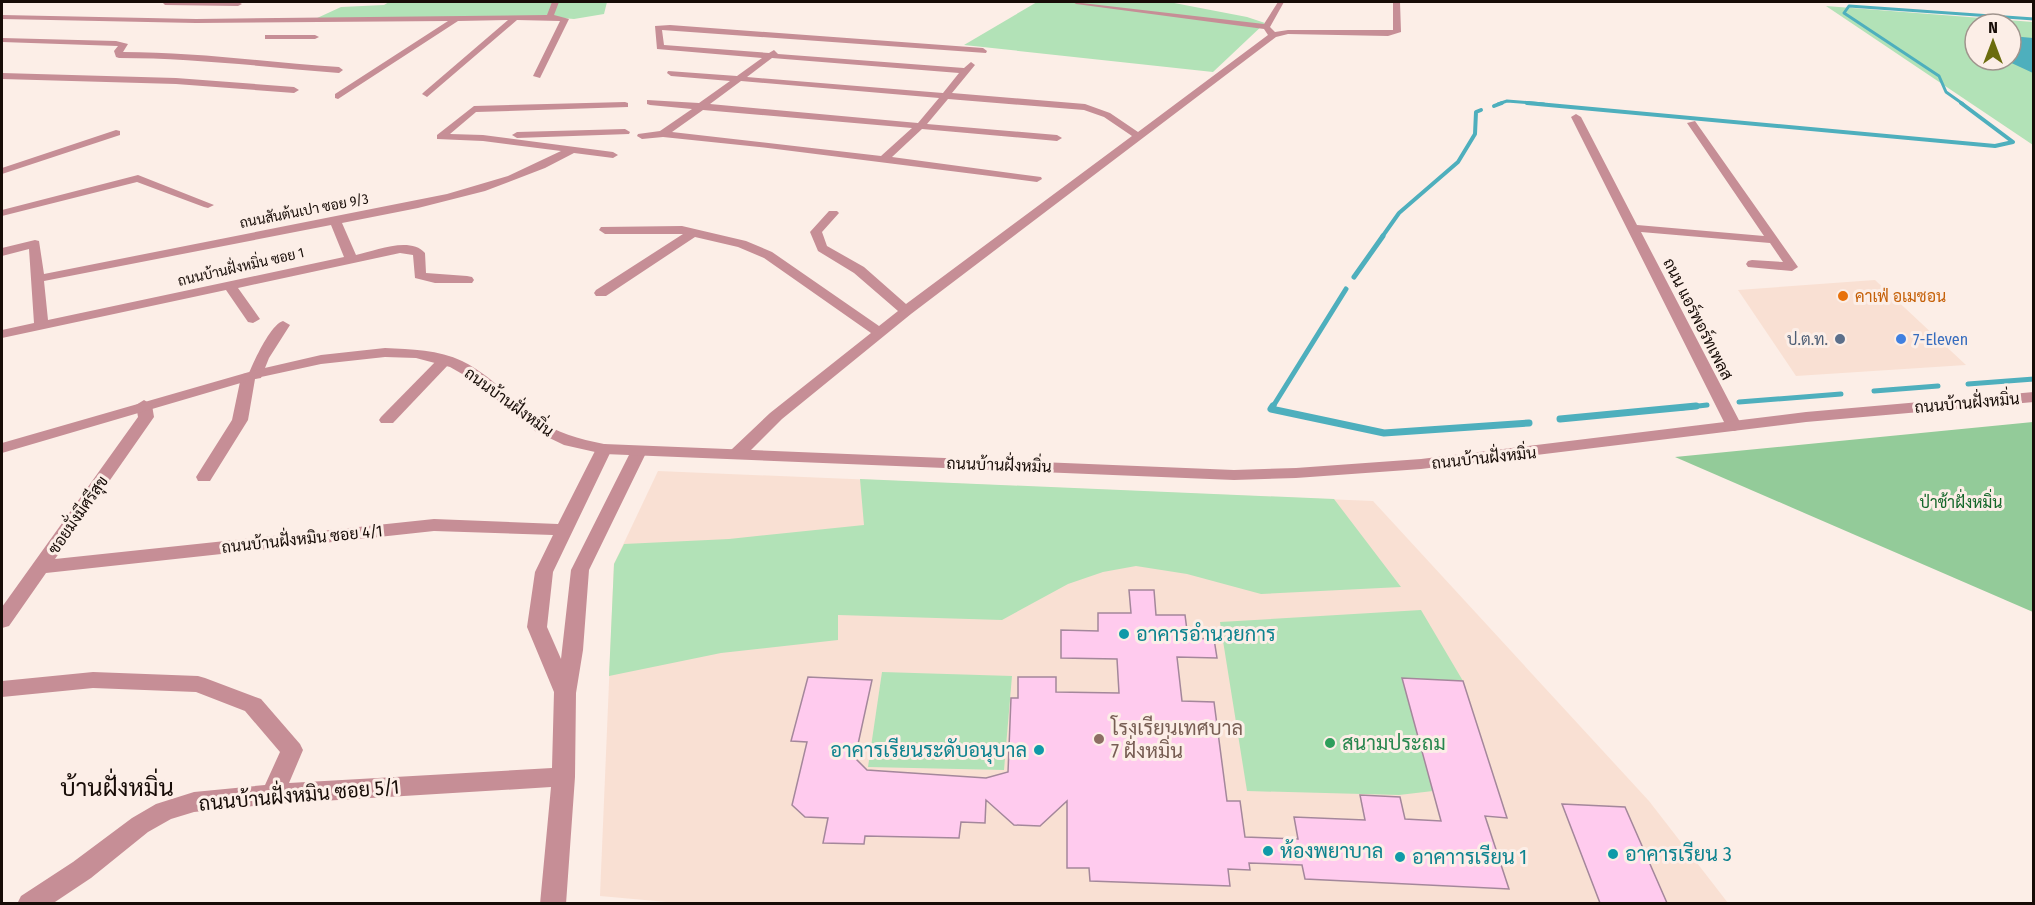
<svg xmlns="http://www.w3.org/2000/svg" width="2035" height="905" font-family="'Fira Sans Condensed',Sarabun,sans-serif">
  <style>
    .built { fill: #f9e0d3 }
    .green { fill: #b2e2b7; fill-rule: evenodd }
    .forest { fill: #93cb99 }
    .water { fill: #4eafbd }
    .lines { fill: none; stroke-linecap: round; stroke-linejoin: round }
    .stream-far3 { stroke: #4eafbd; stroke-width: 3 }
    .stream-far2 { stroke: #4eafbd; stroke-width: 4 }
    .stream-far1 { stroke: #4eafbd; stroke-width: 5 }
    .stream { stroke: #4eafbd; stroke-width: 7 }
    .building { fill: #ffcbee; stroke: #a4879b; stroke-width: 1.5 }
    .minor { fill: #c68e96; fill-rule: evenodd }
    .tertiary { fill: #c68e96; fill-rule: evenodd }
    .food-dot { fill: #e8710a; stroke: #fceee7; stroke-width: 2 }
    .service-dot { fill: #5c6f8a; stroke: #fceee7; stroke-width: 2 }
    .shop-dot { fill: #3f7fe0; stroke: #fceee7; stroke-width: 2 }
    .culture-dot { fill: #0f9aa8; stroke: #fceee7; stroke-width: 2 }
    .education-dot { fill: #8d6e63; stroke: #fceee7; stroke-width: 2 }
    .leisure-dot { fill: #2e9e5b; stroke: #fceee7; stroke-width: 2 }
    .labels { text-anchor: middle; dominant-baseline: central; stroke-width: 6; stroke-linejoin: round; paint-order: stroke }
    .far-street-label { font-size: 14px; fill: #170c07; stroke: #fceee7 }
    .food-label { font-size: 16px; fill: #c56008; stroke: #fceee7; text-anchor: start }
    .street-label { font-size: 16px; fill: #170c07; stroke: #fceee7 }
    .service-label { font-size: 16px; fill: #4e5e75; stroke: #fceee7; text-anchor: end }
    .shop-label { font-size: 16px; fill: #366cbe; stroke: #fceee7; text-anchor: start }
    .park-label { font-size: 16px; fill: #14672a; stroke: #fceee7 }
    .near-culture-label { font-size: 20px; fill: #0d838f; stroke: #fceee7; text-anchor: start }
    .near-education-label { font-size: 20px; fill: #785e54; stroke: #fceee7; text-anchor: start }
    .near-leisure-label { font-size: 20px; fill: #27864d; stroke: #fceee7; text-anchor: start }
    .near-street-label { font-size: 20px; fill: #170c07; stroke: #fceee7 }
    .near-quarter-label { font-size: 24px; fill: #170c07; stroke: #fceee7 }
  </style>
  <rect width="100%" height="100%" fill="#fceee7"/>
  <g class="built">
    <path d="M1875,280L1966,365L1796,376L1738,290Z"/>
    <path d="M658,471L1373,501L1649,801L1728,903L689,904L600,896L614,564Z"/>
  </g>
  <g class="green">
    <path d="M389,2H607L604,14L574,19L550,17L315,19L341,7L384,5Z"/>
    <path d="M1037,2H1169L1247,17L1265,23L1213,72L964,45Z"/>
    <path d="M1826,6L2033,22V145ZM1975,24H2011V60H1975Z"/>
    <path d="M860,479L1334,499L1401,587L1261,594L1187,574L1136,566L1103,572L1068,584L1002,620L838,615V640L721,653L609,676L614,564L624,544L729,539L864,525Z"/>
    <path d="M1421,610L1463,681L1403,678L1433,791L1399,795L1247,791L1220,622Z"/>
    <path d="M882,672L1012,676L1004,770L868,767Z"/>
  </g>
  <path class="forest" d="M2033,422V612L1675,457Z"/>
  <path class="water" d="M2011,36L2033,38V73L2005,60H2011Z"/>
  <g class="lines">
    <g class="stream-far3">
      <path d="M1498,104L1507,101L1544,104"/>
      <path d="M1963,104L1946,92L1939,76L1844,13L1849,6L2034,19"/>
    </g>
    <g class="stream-far2">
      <path d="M1527,103L1995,146L2013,142L1961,103"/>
      <path d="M1494,106L1502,103"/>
      <path d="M1382,237L1399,213L1458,162L1475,134L1476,112L1481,110"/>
    </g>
    <g class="stream-far1">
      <path d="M1354,277L1383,236"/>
      <path d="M1968,384L2034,379"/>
      <path d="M1874,391L1938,386"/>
      <path d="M1739,402L1841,394"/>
      <path d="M1272,408L1346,289"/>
      <path d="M1681,408L1707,405"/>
    </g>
    <g class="stream">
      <path d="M1273,406L1271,409L1384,433L1529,423"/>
      <path d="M1560,419L1696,406"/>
    </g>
  </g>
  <g class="building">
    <path d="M1129,590H1154L1156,615H1185L1188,638L1214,639L1217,658L1177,657L1182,701L1214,702L1227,801H1240L1245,837L1298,839L1294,817L1365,820L1360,795L1400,797L1405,819L1441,821L1402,678L1463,681L1507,818L1485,816L1509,889L1305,879L1302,865L1249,863L1250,870L1228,869L1230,886L1090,881L1089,868H1067V801L1040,826L1014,825L986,800L985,823L961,822L959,838L865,836L864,844L823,843L828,818L805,817L792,805L807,742L791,741L808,677L872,680L855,758L867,770L986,778L1008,772L1011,698H1018V677H1056V692L1119,693L1117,659L1061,658V630L1098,631V613H1131Z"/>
    <path d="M1562,804L1625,807L1667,903H1600Z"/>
  </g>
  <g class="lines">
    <g class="minor">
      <path d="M162,2H238L242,4L238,6L165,5Z"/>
      <path d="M552,2H559L554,15L569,19L540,78L533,76L560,21L517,20L427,97L422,94L424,92L508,20L458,21L338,99L335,98V94L448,21L196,23L2,19V15L196,19L547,15Z"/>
      <path d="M1073,2L1264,24L1278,2H1284L1270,27L1275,32L1288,30H1393V2H1400L1401,32L1388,36L1288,34L1276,37L911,314L782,419L743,458H731L729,454L731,450L770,413L871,333L764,258L738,247L695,237L606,296H596L594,293L596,290L683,234H605L599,230L601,227L682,226L746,241L772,252L879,326L898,311L854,273L818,251L810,232L829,211H837L839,213L822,232L827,246L864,267L906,304L1132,136L1104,117L1084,110L948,99L927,124L1057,135L1062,138L1057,141L922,129L892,157L1041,177L1042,179L1037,182L768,148L663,137L642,139L637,136L638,134L660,131L692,109L650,105L647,104V100L699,103L730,81L671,76L667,73L668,71L737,76L762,58L657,49L655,26L670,25L983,48L987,51L986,53L662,30L664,45L769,53L774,50L778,54L964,68L971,62L975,65L952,93L1085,104L1110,113L1138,132L1268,35L1264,29L1076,4ZM772,58L959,73L943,93L747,77ZM741,81L939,98L918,123L710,104ZM703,110L912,128L881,156L672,132Z"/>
      <path d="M268,35H315L319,37L315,39H265V35Z"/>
      <path d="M2,38L116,41L128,44L123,52C194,52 267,62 339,67L343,70L339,73C266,67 192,58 119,58L116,57L114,51L118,46L2,42Z"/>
      <path d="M2,73L176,78L294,87L299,90L294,93L176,84L2,79Z"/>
      <path d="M625,102L628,103V107L476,112L450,134L483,135L613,152L618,155L613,158L574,153L545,168L485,191L418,208L342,223L356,255C375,251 410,236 425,253L426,273L467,276L472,277L474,280L472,283H435L415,278L413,255L400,253L238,288L260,319L253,323L248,322L226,290L2,338V330L34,323L29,249L2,256V248L35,240L39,241L44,274L447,194L508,176L561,151L483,141L437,139V135L474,106ZM331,225L344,257L48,320L44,281Z"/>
      <path d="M1576,114L1581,117L1637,225L1764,236L1687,123L1695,121L1798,267L1792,271L1748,267L1746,264L1748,261L1752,260L1783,262L1770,243L1641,232L1742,426L1740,429L1734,431L1726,426L1571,117Z"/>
      <path d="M625,129L630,132L629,134L517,138L512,135L517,132Z"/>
      <path d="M116,130L120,131V135L2,174V168Z"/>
      <path d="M138,175L214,205L208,208L204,207L137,182L2,216V210Z"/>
      <path d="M283,321L290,325L269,358L261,378L255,379L248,420L210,481H198L196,477L232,420L241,377L243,374L249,373C254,361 271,324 283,321Z"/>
      <path d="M445,356L450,357L452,360L450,363L393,423H381L379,420L381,417L440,357Z"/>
      <path d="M144,400L152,405L154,417L55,559L434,519L558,524L596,449L604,444L610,446L612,449L553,572L547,627L561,659L571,570L631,451L639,446L645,448L647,451L589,570L583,650L576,693L575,777L566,904H540L551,787L273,804L194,812L171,819L148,832L91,878L52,904H17L21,896L73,862L132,818L156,804L194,792L265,785L280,752L245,711L196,692L93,688L2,697V681L93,672L198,676L205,678L261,699L300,744L303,750L289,783L552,768L554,692L527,627L535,572L553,535L434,531L46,573L9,626L2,628V607L138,417L136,405Z"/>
    </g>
    <path class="tertiary" d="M385,348C411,349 439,350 462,361C491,375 511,400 536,418C556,433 579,439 604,444L1234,470L1296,468L1421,459L1806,412L2034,392V402L1806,422L1421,469L1296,478L1234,480L604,454L564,445L535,431L471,379L450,367L416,358L385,357L321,364L261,377L2,453V443L256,370L321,355Z"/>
  </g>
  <circle class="food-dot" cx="1843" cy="296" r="6"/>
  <circle class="service-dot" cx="1840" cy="339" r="6"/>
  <circle class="shop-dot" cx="1901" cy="339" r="6"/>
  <g class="culture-dot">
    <circle cx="1124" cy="634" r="6"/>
    <circle cx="1039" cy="750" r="6"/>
    <circle cx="1268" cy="851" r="6"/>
    <circle cx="1613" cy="854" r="6"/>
    <circle cx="1400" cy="857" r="6"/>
  </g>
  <circle class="education-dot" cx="1099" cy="739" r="6"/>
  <circle class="leisure-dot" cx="1330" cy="743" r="6"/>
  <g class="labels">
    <g class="far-street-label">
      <text transform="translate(304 211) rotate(-11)">ถนนสันต้นเปา ซอย 9/3</text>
      <text transform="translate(241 267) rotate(-13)">ถนนบ้านฝั่งหมิ่น ซอย 1</text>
    </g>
    <g class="food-label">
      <text x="1855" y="296">คาเฟ่ อเมซอน</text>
    </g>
    <g class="street-label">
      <text transform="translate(1698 319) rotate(63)">ถนน แอร์พอร์ทเพลส</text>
      <text transform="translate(509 402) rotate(36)">ถนนบ้านฝั่งหมิ่น</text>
      <text transform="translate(1967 403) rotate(-5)">ถนนบ้านฝั่งหมิ่น</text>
      <text transform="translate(1484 458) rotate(-6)">ถนนบ้านฝั่งหมิ่น</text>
      <text transform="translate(999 465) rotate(2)">ถนนบ้านฝั่งหมิ่น</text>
      <text transform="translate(78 515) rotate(-55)">ซอยมั่งมีศรีสุข</text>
      <text transform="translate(302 539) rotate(-6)">ถนนบ้านฝั่งหมิน ซอย 4/1</text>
    </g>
    <g class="service-label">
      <text x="1828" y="339">ป.ต.ท.</text>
    </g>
    <g class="shop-label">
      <text x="1913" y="339">7-Eleven</text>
    </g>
    <g class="park-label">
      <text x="1961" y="502">ป่าช้าฝั่งหมิ่น</text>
    </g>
    <g class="near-culture-label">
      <text x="1136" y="634">อาคารอำนวยการ</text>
      <text x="1027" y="750" text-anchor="end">อาคารเรียนระดับอนุบาล</text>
      <text x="1280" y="851">ห้องพยาบาล</text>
      <text x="1625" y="854">อาคารเรียน 3</text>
      <text x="1412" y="857">อาคาารเรียน 1</text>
    </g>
    <g class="near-education-label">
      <text x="1111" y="728">โรงเรียนเทศบาล<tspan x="1111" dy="23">7 ฝั่งหมิ่น</tspan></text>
    </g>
    <g class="near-leisure-label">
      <text x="1342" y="743">สนามประถม</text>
    </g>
    <g class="near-street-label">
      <text transform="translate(299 795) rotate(-5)">ถนนบ้านฝั่งหมิน ซอย 5/1</text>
    </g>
    <g class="near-quarter-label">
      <text x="117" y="788">บ้านฝั่งหมิ่น</text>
    </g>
  </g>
  <rect width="2035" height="905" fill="none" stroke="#170c07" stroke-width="6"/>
  <g transform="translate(1993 42)"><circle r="28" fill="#fceee7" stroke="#a0948d" stroke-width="1.5"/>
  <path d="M0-4.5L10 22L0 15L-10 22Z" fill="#6b6c0d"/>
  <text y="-9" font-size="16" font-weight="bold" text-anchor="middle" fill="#170c07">N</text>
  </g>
</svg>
